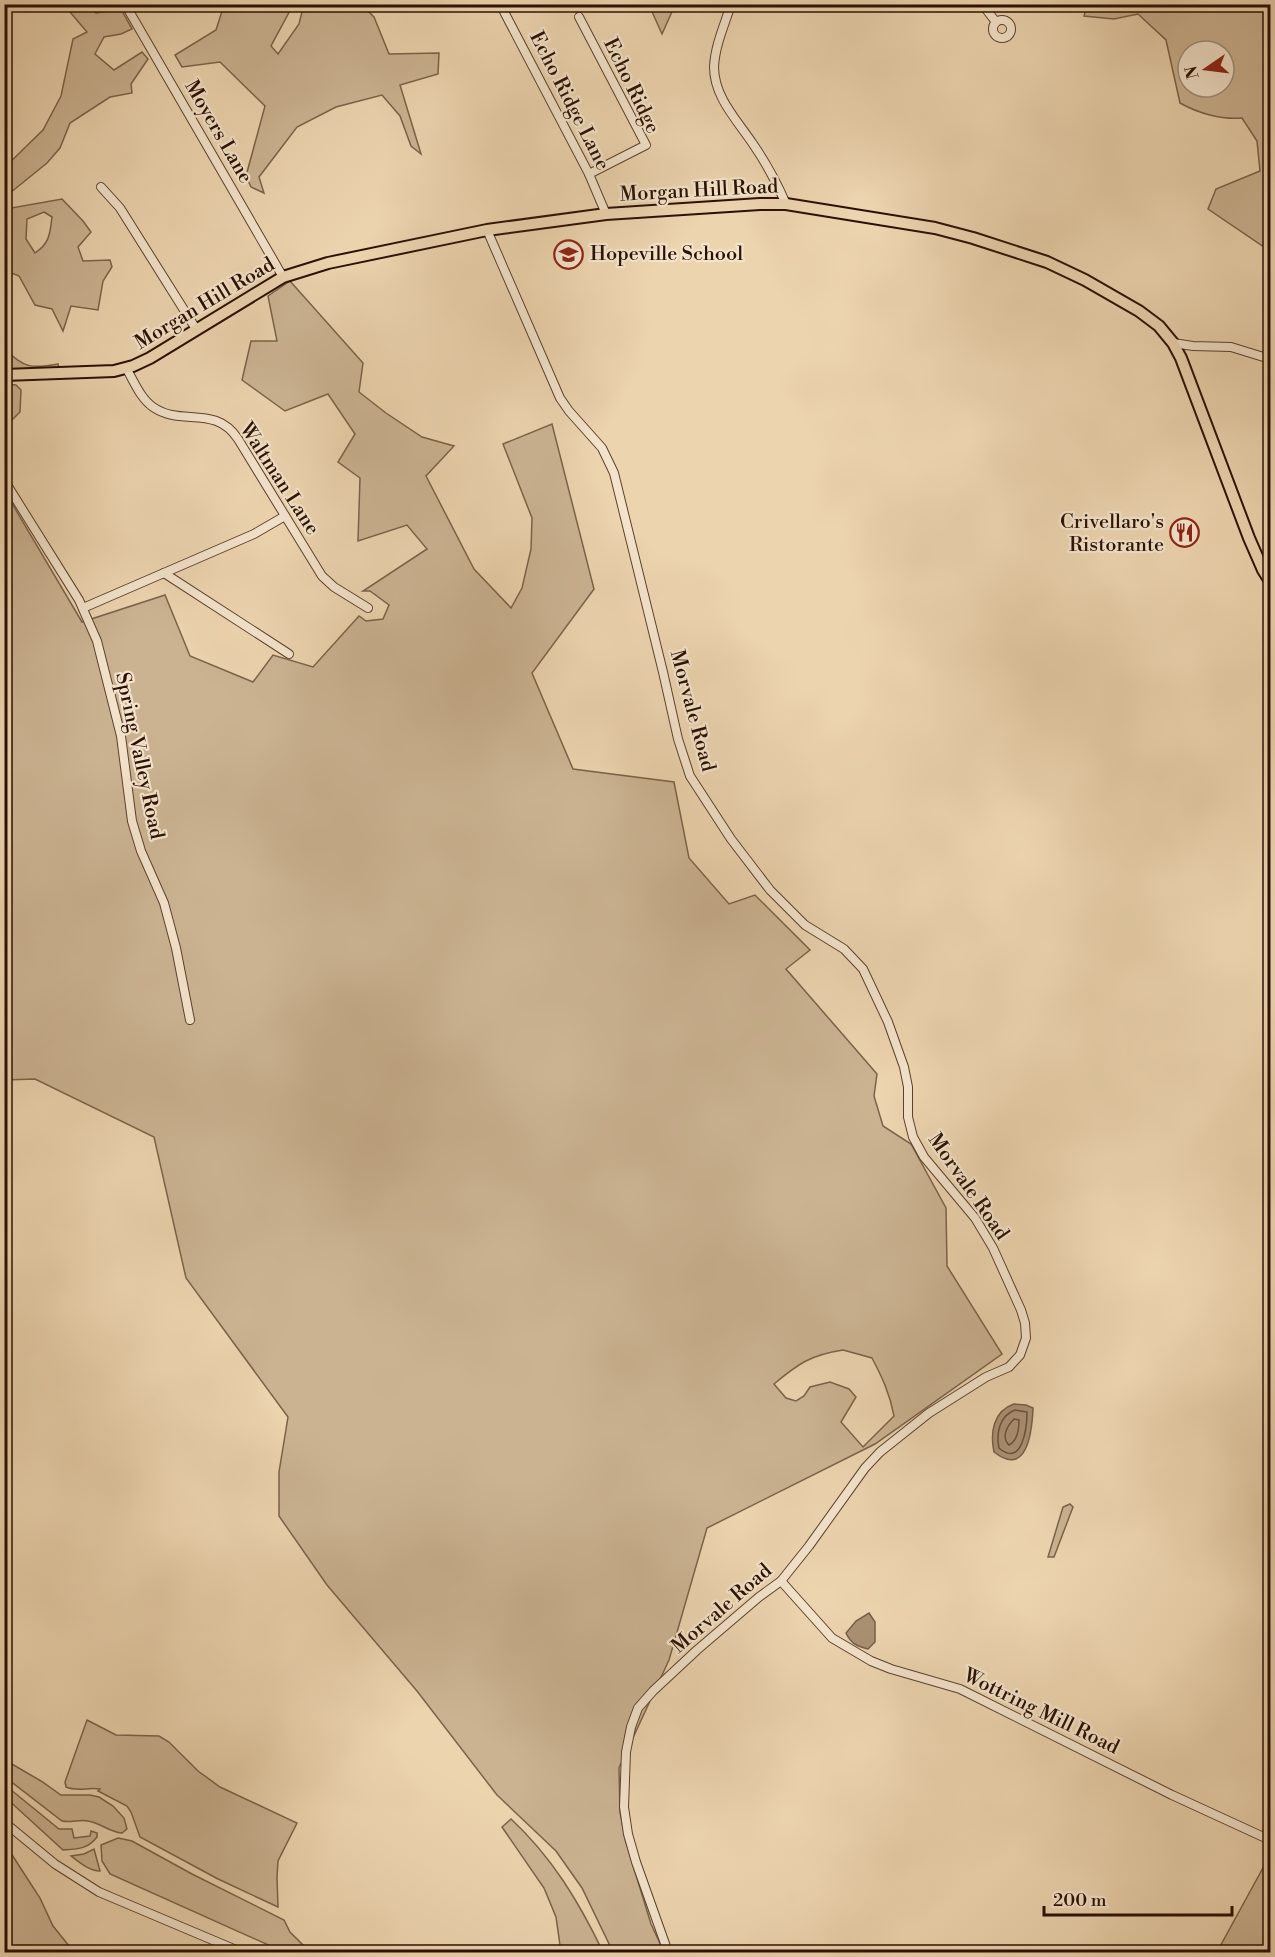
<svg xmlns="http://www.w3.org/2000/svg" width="1275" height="1957" font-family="'Libre Bodoni',serif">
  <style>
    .green { fill: #cbb392; stroke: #7b624a; stroke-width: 1.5; fill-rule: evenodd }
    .water { fill: #aa9174; stroke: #775d46; stroke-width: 1.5 }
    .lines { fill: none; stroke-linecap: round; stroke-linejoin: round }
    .shore { stroke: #6a503b; stroke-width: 1.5 }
    .minor-casing { stroke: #5b412d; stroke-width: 10 }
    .major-casing { stroke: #2b1002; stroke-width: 14 }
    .minor { stroke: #f3e3cb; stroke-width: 8 }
    .major { stroke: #ecd4af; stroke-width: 10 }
    .labels { text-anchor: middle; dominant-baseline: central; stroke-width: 4.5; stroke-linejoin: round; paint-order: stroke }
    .street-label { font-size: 20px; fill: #2b1002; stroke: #f3e3cb }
    .poi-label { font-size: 20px; fill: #2b1002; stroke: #f3e3cb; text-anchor: start }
  </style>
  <rect width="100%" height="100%" fill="#ecd4af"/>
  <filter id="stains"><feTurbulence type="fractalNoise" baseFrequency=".00333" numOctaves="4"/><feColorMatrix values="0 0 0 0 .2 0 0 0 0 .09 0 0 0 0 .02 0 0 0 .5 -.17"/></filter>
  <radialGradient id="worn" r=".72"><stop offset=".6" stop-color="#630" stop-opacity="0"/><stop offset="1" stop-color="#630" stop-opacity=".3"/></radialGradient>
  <g class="green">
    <path d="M1087,4L1270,5V251L1208,209L1216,189L1260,171L1257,141L1242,118C1221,120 1198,113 1180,103L1166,40L1138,14L1114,19L1084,16ZM1188,51H1224V87H1188Z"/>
    <path d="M64,5H88L96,13L121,9L132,29L121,34L104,37L95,54L114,70L142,52L148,59L131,84L132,93L110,97L70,123L60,148L47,163L5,197V167L43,130L61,96L73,39L87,32Z"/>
    <path d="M224,5H293L271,46L278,54L299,24L304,4L362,5L374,17L389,54L439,53L438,74L400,85L421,154L411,146L400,116L382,95L336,107L297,127L259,177L264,193L251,187L246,176L265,106L220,62L182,67L175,55L216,30Z"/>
    <path d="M649,5H675L662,34Z"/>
    <path d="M62,199L83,221L91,232L78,247L83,261L110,260L112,267L103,281L98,310L71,306L63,331L52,309L35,305L19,276L4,270L5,207L6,209ZM44,212L52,217C50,233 50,243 35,253L26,239L27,219Z"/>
    <path d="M290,281L363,363L359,392L386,413L422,437L454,446L426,476L474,569L511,608L522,588L531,549L532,518L503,444L552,424L594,589L532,673L573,769L674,782L689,858L729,904L755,895L810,950L786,969L877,1074L874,1096L883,1126L911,1144L946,1208L947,1266L1002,1354L875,1444L707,1528L669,1660L619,1768L620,1812L625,1839L651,1924L664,1952H613L582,1888L556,1851L497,1795L417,1691L327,1585L279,1516V1472L288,1417L186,1278L154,1137L35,1079L5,1080L4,490L82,622L165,595L190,656L253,682L273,655L313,667L359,616L366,621L383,619L389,605L370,591H363L427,549L407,525L358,541L360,478L338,462L355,434L328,394L285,411L242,380L251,341H277L268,296ZM843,1350L872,1358C882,1377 890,1394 894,1416L863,1447L841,1422L856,1397L849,1389L830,1382L810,1387L804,1396L796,1401L786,1398L774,1384C799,1363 811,1355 843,1350Z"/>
    <path d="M4,348C23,368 32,369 58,364L59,369L5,372Z"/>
    <path d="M5,384L16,385L21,390L20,412L13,419L5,418Z"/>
    <path d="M1070,1504L1073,1507L1054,1557H1048L1063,1507Z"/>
    <path d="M87,1720L116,1735L159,1736L169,1742L198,1771L220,1787L297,1823L278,1861L277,1877L278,1907L218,1879L140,1837L131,1812L127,1806L98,1791L100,1789C88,1787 78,1792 66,1787L65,1782Z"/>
    <path d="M5,1760L41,1781L61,1795H90L99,1797L113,1806L124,1818L127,1829L122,1833C109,1832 101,1823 88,1821C80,1819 71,1823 62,1821L5,1777Z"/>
    <path d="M5,1785L59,1829H72L74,1838L90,1836L91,1831L97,1833V1837C88,1849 78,1849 63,1850L5,1797Z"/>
    <path d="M511,1819C552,1857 579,1902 603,1952H561L556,1917L544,1888L502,1827Z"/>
    <path d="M118,1838L132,1841L192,1874L284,1920L290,1932L310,1952H284L110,1874L102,1861L101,1845Z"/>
    <path d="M5,1844L40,1898L53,1926L74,1952H5Z"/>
    <path d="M94,1849L100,1871C89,1871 79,1862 71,1856L84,1854Z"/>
    <path d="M1270,1855V1952H1217Z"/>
  </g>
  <g class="water">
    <path d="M1014,1404L1026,1405L1033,1408C1032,1432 1027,1478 994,1452C990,1433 993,1411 1014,1404Z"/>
    <path d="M869,1613L875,1622V1642L868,1649C857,1646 851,1644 846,1633L856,1621Z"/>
  </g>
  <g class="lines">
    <g class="shore">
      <path d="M1015,1410L1027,1412C1027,1428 1022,1468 999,1448C996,1434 999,1416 1015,1410Z"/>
      <path d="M1014,1419L1019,1420C1019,1430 1017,1441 1009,1445C1001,1437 1007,1426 1014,1419Z"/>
    </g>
    <defs>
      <g id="minor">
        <path d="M125,4L283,277"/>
        <path d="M500,4L589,174L606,214"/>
        <path d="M731,4C725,24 715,45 714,67C714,97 737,120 753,144C766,163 777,183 786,204"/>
        <path d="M982,4L996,22"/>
        <path d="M579,17L646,145L589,174"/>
        <circle cx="1002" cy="29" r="9"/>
        <path d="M101,187L120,208L196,329"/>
        <path d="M487,230L560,398L569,411L602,448L614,473L663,672L678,739L690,776L731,839L770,890L805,925L844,949L863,969L888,1022L904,1067L908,1087V1117L913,1137L924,1157L975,1218L993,1248L1021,1310L1025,1323L1026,1338L1020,1355L1009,1367L986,1377L929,1413L880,1452L865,1468L809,1546L781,1581L759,1597L697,1650L653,1691L638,1708L631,1727L626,1752L624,1807L628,1834L636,1862L668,1952"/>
        <path d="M1173,343L1193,346L1231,347L1270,359"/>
        <path d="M126,368C134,381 140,398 153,407C181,427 215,404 238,439L322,576L334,587L368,608"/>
        <path d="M4,480L79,600L97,641L121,736L132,821L141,851L164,903L176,948L190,1020"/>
        <path d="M164,573L289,654"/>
        <path d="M83,608L254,534L285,516"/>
        <path d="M781,1581L832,1638L871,1661L891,1669L960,1689L1172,1795L1270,1840"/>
        <path d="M4,1822L55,1864L99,1892L241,1952"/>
      </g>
      <path id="major" d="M4,375L114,371L133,366L150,358L283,277L328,263L487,230L606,214L760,204H786L935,228L973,238L1047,262L1085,280L1139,311L1159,326L1173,343L1181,358L1249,538L1263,570L1270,581"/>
    </defs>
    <use href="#minor" class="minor-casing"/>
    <use href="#major" class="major-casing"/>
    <use href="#minor" class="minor"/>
    <use href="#major" class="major"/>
  </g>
  <defs>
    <symbol id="school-ring" viewBox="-11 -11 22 22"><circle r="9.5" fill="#f3e3cb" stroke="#8f2418" stroke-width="1.5"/><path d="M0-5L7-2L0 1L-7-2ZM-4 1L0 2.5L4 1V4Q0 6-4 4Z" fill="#8f2418"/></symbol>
    <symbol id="restaurant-ring" viewBox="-11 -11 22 22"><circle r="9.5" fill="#f3e3cb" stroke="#8f2418" stroke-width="1.5"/><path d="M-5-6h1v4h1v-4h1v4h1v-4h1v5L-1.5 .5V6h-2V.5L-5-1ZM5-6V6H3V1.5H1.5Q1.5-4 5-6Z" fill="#8f2418"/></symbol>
  </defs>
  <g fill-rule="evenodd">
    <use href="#school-ring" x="552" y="238" width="33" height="33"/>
    <use href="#restaurant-ring" x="1168" y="516" width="33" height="33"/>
  </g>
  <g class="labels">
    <g class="street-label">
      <text transform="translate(631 86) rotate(64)">Echo Ridge</text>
      <text transform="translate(569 101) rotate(63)">Echo Ridge Lane</text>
      <text transform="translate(218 132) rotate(60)">Moyers Lane</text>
      <text transform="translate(699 191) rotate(-3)">Morgan Hill Road</text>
      <text transform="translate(205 304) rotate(-31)">Morgan Hill Road</text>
      <text transform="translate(279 479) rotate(57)">Waltman Lane</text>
      <text transform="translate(692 711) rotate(75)">Morvale Road</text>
      <text transform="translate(139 756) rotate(78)">Spring Valley Road</text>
      <text transform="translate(968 1187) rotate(55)">Morvale Road</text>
      <text transform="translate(722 1609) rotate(-41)">Morvale Road</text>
      <text transform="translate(1041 1712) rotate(26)">Wottring Mill Road</text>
    </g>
    <g class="poi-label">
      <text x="590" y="254">Hopeville School</text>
      <text x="1164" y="522" text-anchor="end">Crivellaro's<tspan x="1164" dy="23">Ristorante</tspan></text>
    </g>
  </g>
  <rect width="1275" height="1957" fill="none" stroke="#ecd4af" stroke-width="24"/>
  <rect x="6" y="6" width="1263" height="1945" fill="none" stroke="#2b1002" stroke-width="3"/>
  <rect x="12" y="12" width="1251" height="1933" fill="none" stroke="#2b1002" stroke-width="1.5"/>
  <g transform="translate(1206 69) rotate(256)"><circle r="28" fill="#f3e3cb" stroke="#a38f7b" stroke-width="1.5"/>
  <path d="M0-4.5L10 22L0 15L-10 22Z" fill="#8f2418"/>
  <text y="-9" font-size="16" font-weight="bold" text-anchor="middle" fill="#2b1002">N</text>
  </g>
  <path d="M1044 1906v9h188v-9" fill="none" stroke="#2b1002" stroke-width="3"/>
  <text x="1053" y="1906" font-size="18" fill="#2b1002" stroke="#f3e3cb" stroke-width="4.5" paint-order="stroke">200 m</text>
  <rect width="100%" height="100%" filter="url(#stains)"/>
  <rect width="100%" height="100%" fill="url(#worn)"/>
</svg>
